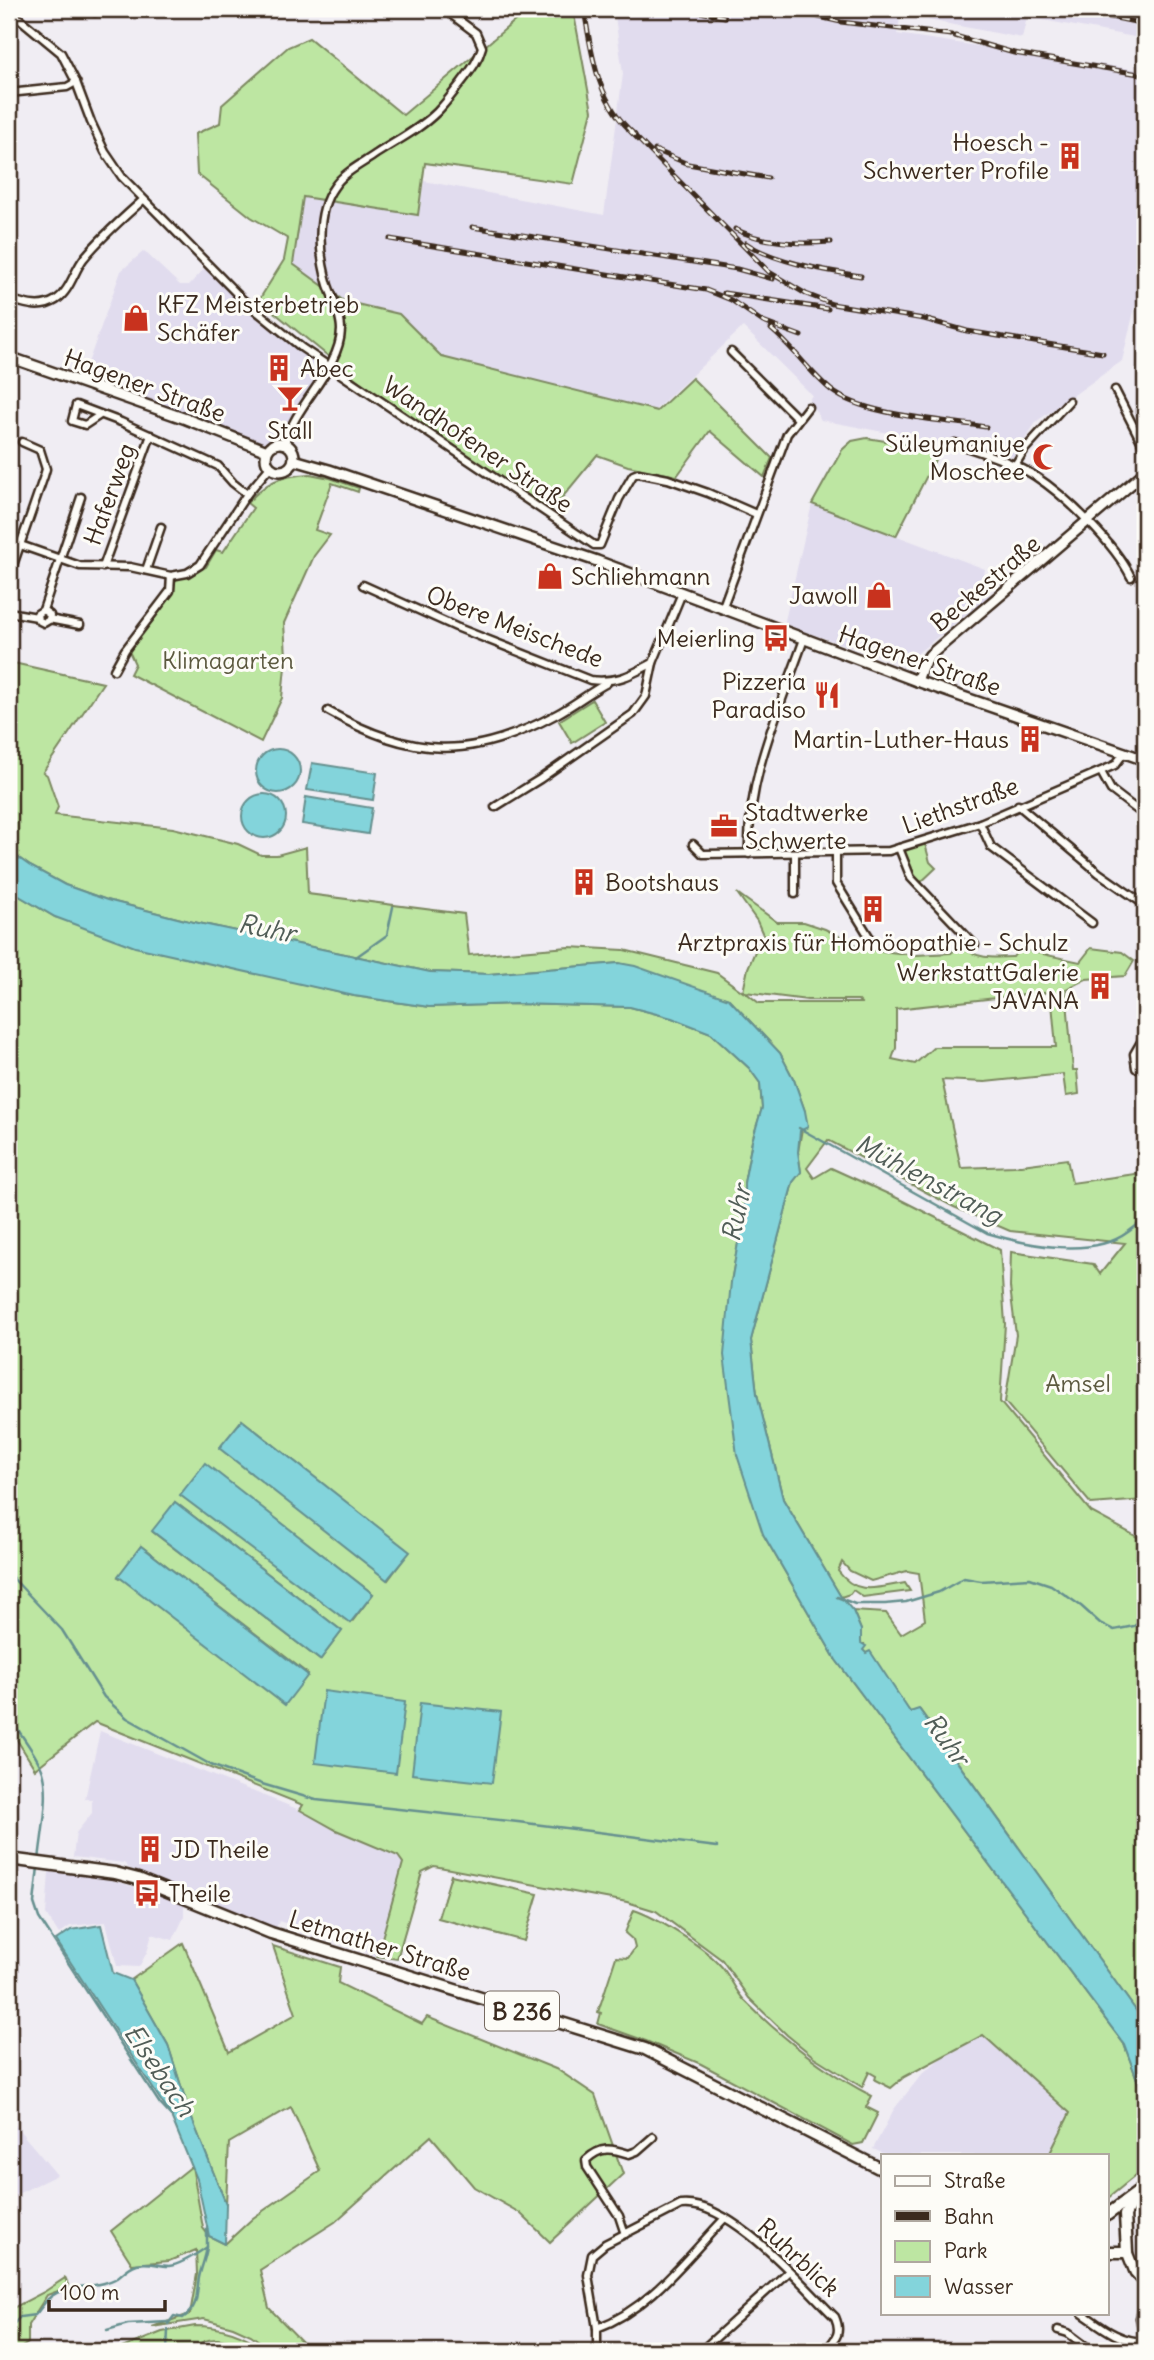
<svg xmlns="http://www.w3.org/2000/svg" width="1154" height="2360" font-family="Delius,sans-serif">
  <style>
    .built { fill: #e1dcee }
    .green { fill: #bde6a2; stroke: #7c8860; stroke-width: 2; fill-rule: evenodd }
    .water { fill: #83d4db; stroke: #66908f; stroke-width: 2 }
    .lines { fill: none; stroke-linecap: round; stroke-linejoin: round }
    .stream { stroke: #66908f; stroke-width: 2.5 }
    .street-casing { stroke: #3b2a1e; stroke-width: 11 }
    .secondary-casing { stroke: #3b2a1e; stroke-width: 14 }
    .primary-casing { stroke: #3b2a1e; stroke-width: 15 }
    .street { stroke: #fdfcf7; stroke-width: 6 }
    .secondary { stroke: #fdfcf7; stroke-width: 9 }
    .primary { stroke: #fdfcf7; stroke-width: 10 }
    .rail-casing { stroke: #3b2a1e; stroke-width: 5 }
    .rail { stroke: #fdfcf7; stroke-width: 2.5; stroke-dasharray: 8; stroke-linecap: butt }
    .labels { text-anchor: middle; dominant-baseline: central; stroke-width: 6; stroke-linejoin: round; paint-order: stroke }
    .shield { fill: #fdfcf7; stroke: #75695f; stroke-width: 2 }
    .shield-label { font-size: 23px; font-weight: bold; fill: #3b2a1e }
    .poi-label { font-size: 24px; fill: #3b2a1e; stroke: #fdfcf7; text-anchor: end }
    .street-label { font-size: 24px; fill: #3b2a1e; stroke: #fdfcf7 }
    .park-label { font-size: 24px; fill: #5c593f; stroke: #fdfcf7 }
    .water-label { font-size: 26px; font-style: italic; fill: #515d57; stroke: #fdfcf7 }
  </style>
  <rect width="100%" height="100%" fill="#f0edf3"/>
  <filter id="ink" filterUnits="userSpaceOnUse"><feTurbulence type="fractalNoise" baseFrequency=".0143" numOctaves="2"/><feDisplacementMap in="SourceGraphic" scale="14" xChannelSelector="R" yChannelSelector="G"/><feConvolveMatrix kernelMatrix="1 2 1 2 8 2 1 2 1" color-interpolation-filters="sRGB"/></filter>
  <g filter="url(#ink)">
    <g class="built">
      <path d="M614,9H902L897,34L1145,71V273L1143,274L1122,361L1037,421L1013,457L821,420L809,400L812,395L743,327L655,410L442,357L399,314L344,301L293,265L303,197L418,215L424,181L604,215L623,74Z"/>
      <path d="M931,9H1145V39L1027,17L1022,38L928,20Z"/>
      <path d="M144,251L180,285H189L206,267L327,369L277,441L266,445L83,377L121,271Z"/>
      <path d="M812,504L985,569L982,592L990,595L904,664L784,625Z"/>
      <path d="M100,1731L310,1814L336,1830L398,1856L403,1863L377,1956L279,1921L276,1928L129,1868L124,1863L73,1857L76,1833L92,1813V1799H85Z"/>
      <path d="M49,1872L108,1879L184,1902V1917L173,1940L152,1934L147,1952L139,1967L117,1966L106,1922L70,1926L59,1934L46,1914Z"/>
      <path d="M983,2035L1070,2113L1049,2155H887L873,2149L894,2109L923,2073L946,2054Z"/>
      <path d="M9,2118L57,2175L9,2198Z"/>
    </g>
    <g class="green">
      <path d="M529,9H573L592,111L573,184L425,163L418,215L303,197L293,264L344,301L399,314L442,357L657,411L692,378L772,458L764,477L710,431L677,476L628,466L597,455L552,510L441,441L392,408L259,300L284,260L288,239L251,217L197,174L195,134L220,123L222,105L288,47L309,38L403,115Z"/>
      <path d="M867,438L940,450L896,536L812,504L842,450L852,441Z"/>
      <path d="M310,474L330,478L359,488L358,492L332,483L315,530L330,535L314,556L284,623L286,656L282,698L261,742L130,674L135,664L128,649L154,619L171,593L176,579L206,567L216,550L223,552L253,508L247,503C267,481 280,476 310,474Z"/>
      <path d="M9,662L103,683L43,772L47,775L58,807L55,815L173,828L238,844L261,855H277L306,847L308,894L464,914L469,955L569,947L624,950L717,973L743,992L748,968L761,937H764L757,921L737,893L777,922H804L825,929L864,949L916,955L951,953L960,946C977,959 992,958 1013,957L1019,949L1080,962L1091,948L1122,952L1134,961L1125,976L1086,979L1066,989L1073,1070H1077L1079,1094L1066,1096L1063,1074L985,1082L942,1080L961,1168L1014,1166L1067,1159L1072,1183L1135,1174L1145,1164V1500L1091,1504L1005,1402L1016,1335L1010,1287L1011,1252L1093,1264L1100,1274L1125,1243L1010,1231L954,1207L828,1140L807,1168L814,1178L831,1168L897,1198L1000,1250L1005,1324L1000,1402L1091,1512L1145,1541V2023L920,1710L910,1712L863,1650L864,1644H861V1630L853,1611L886,1613L901,1634L925,1620L919,1573L907,1571L871,1581L850,1571L842,1562L838,1571C857,1597 878,1587 905,1583L910,1591L863,1597L853,1590L850,1594L841,1597L783,1499L757,1394L751,1340L793,1182L801,1172L798,1152L805,1111L794,1080L780,1053L729,999L619,963L489,974L430,972L189,921L107,900L65,885L30,866L9,851ZM745,992L807,1000H858L861,1003H759ZM1051,992L1056,1047H934L915,1064L892,1059L896,1048V1009Z"/>
      <path d="M592,700L605,722L572,743L559,721Z"/>
      <path d="M925,844L930,862L936,868L918,885L900,851Z"/>
      <path d="M9,890L55,917L287,980L354,996L429,1007L516,1004L630,1007L672,1018L711,1033L749,1068L760,1083L762,1108L752,1141L744,1183V1210L731,1282L763,1534L836,1660L1124,2044L1145,2101V2168L1107,2199V2155H1049L1070,2113L983,2035L904,2077L891,2088L875,2080L876,2076L869,2072L862,2087L814,2057L787,2035L749,1998L722,1960L656,1911L627,1902L434,1866L422,1872L397,1959L377,1956L403,1863L398,1856L336,1830L300,1810L303,1805L95,1722L35,1769L9,1727ZM242,1420L409,1552L388,1580L220,1448ZM205,1464L373,1594L351,1623L181,1495ZM175,1502L342,1631L320,1660L153,1532ZM141,1546L308,1674V1675L118,1577Z"/>
      <path d="M451,1875L538,1894L524,1941L438,1918Z"/>
      <path d="M634,1910C656,1917 704,1947 720,1965C730,1975 734,1989 744,2000C783,2039 823,2071 872,2096L866,2107L878,2113L863,2143L853,2145L701,2064L646,2041L598,2024L601,2013L598,2012L616,1957L628,1958L635,1948L633,1940L625,1933Z"/>
      <path d="M183,1943L229,2052L296,2014L273,1946L340,1967L338,1983L422,2024L427,2017L558,2070L595,2095L623,2174L550,2242L520,2213L474,2187L431,2136L335,2222L260,2270L269,2308L311,2351H272L251,2335L233,2327L204,2319L152,2327L190,2314L197,2274L196,2250L169,2261L132,2264L111,2231L192,2166L203,2228L209,2236L225,2244L253,2218L320,2171L291,2107L229,2143L226,2204L190,2114L168,2045L131,1980Z"/>
      <path d="M65,2278L69,2287L47,2295L28,2325V2343L16,2351H9V2310L44,2292Z"/>
      <path d="M195,2326C222,2326 245,2334 267,2351C239,2351 221,2327 194,2347L195,2351H121L122,2348L162,2332Z"/>
    </g>
    <g class="water">
      <circle cx="278" cy="771" r="22"/>
      <path d="M312,763L377,773L373,800L307,790Z"/>
      <circle cx="264" cy="816" r="22"/>
      <path d="M306,797L372,808L368,834L302,824Z"/>
      <path d="M9,851L30,866L65,885L107,900L189,921L430,972L489,974L619,963L635,966L729,999L780,1053L794,1080L805,1111L808,1127L800,1131L798,1152L801,1172L793,1182L751,1340L757,1394L783,1499L841,1597L853,1611L861,1630V1643L866,1646L863,1650L866,1653L870,1651L910,1712L919,1709L1145,2023V2101L1124,2044L836,1660L763,1534L737,1455L724,1355L731,1282L744,1210V1183L752,1141L762,1108L760,1083L749,1068L711,1033L672,1018L630,1007L516,1004L429,1007L354,996L135,947L55,917L9,890Z"/>
      <path d="M242,1420L410,1552L387,1580L219,1448Z"/>
      <path d="M205,1463L373,1594L350,1623L180,1495Z"/>
      <path d="M175,1502L342,1631L320,1660L152,1531Z"/>
      <path d="M141,1546L308,1675L285,1705L118,1576Z"/>
      <path d="M324,1691L405,1702L396,1773L315,1763Z"/>
      <path d="M420,1703L501,1712L492,1783L412,1774Z"/>
      <path d="M101,1925L113,1973L131,1980L168,2045L190,2114L226,2204L225,2244L209,2236L197,2179L171,2116L56,1940L71,1930Z"/>
    </g>
    <g class="lines">
      <g class="stream">
        <path d="M356,957L387,935L393,907"/>
        <path d="M799,1128L987,1233C1026,1245 1092,1259 1128,1232C1136,1226 1142,1223 1145,1213"/>
        <path d="M9,1574L62,1630L104,1697L127,1718L211,1765L262,1784L316,1800L518,1822L717,1847"/>
        <path d="M837,1597L855,1604H885L906,1602L939,1592L964,1578L981,1581L1030,1578L1051,1585L1081,1606L1100,1623L1114,1630L1134,1626L1145,1619"/>
        <path d="M9,1716C19,1733 33,1749 41,1767C52,1790 41,1835 39,1861"/>
        <path d="M38,1867L34,1903L39,1918L160,2104L172,2117"/>
        <path d="M168,2324L174,2316L183,2318C203,2303 194,2289 201,2270C203,2263 206,2255 207,2247"/>
        <path d="M9,2329L20,2317L35,2315C40,2310 43,2304 48,2299C66,2282 95,2290 115,2279C123,2274 127,2267 137,2264C149,2261 158,2266 169,2266C181,2265 198,2253 207,2247V2228"/>
        <path d="M107,2330L128,2324L168,2322"/>
        <path d="M167,2351L168,2330"/>
      </g>
      <defs>
        <g id="street">
          <path d="M93,9L95,12"/>
          <path d="M9,10L61,53L76,82L91,122L105,152L122,177L243,300L302,348L594,545H600L619,499L633,475L638,473L668,479L708,493L756,514"/>
          <path d="M9,93L67,87L76,82"/>
          <path d="M9,299C25,304 40,310 56,300C70,291 74,271 84,258C101,237 123,218 143,200"/>
          <path d="M731,352L798,419"/>
          <path d="M1115,390L1145,449"/>
          <path d="M100,415L85,425L72,421L76,405L121,422L218,466L233,483L247,494"/>
          <path d="M955,443C982,453 1011,461 1035,476C1066,496 1115,544 1131,577"/>
          <path d="M285,444C295,404 340,369 341,330C341,315 333,299 328,285C319,255 315,213 334,187C344,172 362,164 376,154C396,141 420,129 437,112C446,103 453,93 461,83C470,71 478,62 482,47L476,33L444,9"/>
          <path d="M1015,465L1025,449L1069,401"/>
          <path d="M9,541L80,566L130,567L171,576L187,573L200,565L247,494L270,467"/>
          <path d="M103,567L151,435"/>
          <path d="M146,570L161,527"/>
          <path d="M9,577L44,476L46,469L40,450L22,442"/>
          <path d="M363,585L456,627L590,680C616,683 629,676 653,663"/>
          <path d="M722,609L787,434L808,407"/>
          <path d="M43,610L50,615L49,620L44,623L38,620L37,614L43,610L81,497"/>
          <path d="M9,612L37,617"/>
          <path d="M49,619L80,625"/>
          <path d="M114,670L125,650L170,591L171,576"/>
          <path d="M328,711C412,758 471,761 557,714C574,705 590,692 607,683"/>
          <path d="M1101,772L1111,790L1145,816"/>
          <path d="M1018,805L1099,873L1145,905"/>
          <path d="M495,807L540,779L633,714L646,696L653,663L682,593"/>
          <path d="M980,823L991,847L1092,923"/>
          <path d="M693,844L703,854L889,851L980,823L1115,765L1125,752"/>
          <path d="M899,848L911,878L975,945"/>
          <path d="M836,853V883L870,938"/>
          <path d="M749,854C746,779 780,708 804,639"/>
          <path d="M795,894V853"/>
          <path d="M1136,1068L1134,1054L1145,1035"/>
          <path d="M625,2234L619,2216L587,2167L586,2160C601,2146 611,2148 629,2154L637,2151L653,2137"/>
          <path d="M1145,2301L1140,2318L1145,2343"/>
          <path d="M1082,2313C1102,2327 1119,2342 1145,2342"/>
          <path d="M597,2328C650,2309 687,2257 725,2218"/>
          <path d="M1058,2330L1068,2333L1092,2351"/>
          <path d="M597,2351V2328L588,2275L592,2255L605,2244L681,2205C730,2199 802,2285 835,2317C842,2333 836,2339 825,2351"/>
          <path d="M701,2351L789,2271"/>
        </g>
        <g id="secondary">
          <path d="M9,357L186,419L267,451"/>
          <circle cx="280" cy="457" r="14"/>
          <path d="M294,460L329,470L597,561L917,681L1145,760"/>
          <path d="M917,681L922,667L930,655L1145,472"/>
          <path d="M1127,2252L1135,2272L1145,2283"/>
        </g>
        <g id="primary">
          <path d="M9,1859L115,1873L138,1879L271,1933L645,2049L883,2170"/>
          <path d="M1107,2215L1145,2187"/>
          <path d="M1107,2252H1127L1125,2215L1137,2193"/>
        </g>
      </defs>
      <use href="#street" class="street-casing"/>
      <use href="#secondary" class="secondary-casing"/>
      <use href="#primary" class="primary-casing"/>
      <use href="#street" class="street"/>
      <use href="#secondary" class="secondary"/>
      <use href="#primary" class="primary"/>
      <defs>
        <g id="rail">
          <path d="M584,9C592,56 597,102 635,135"/>
          <path d="M685,9L725,17"/>
          <path d="M784,9L841,22L951,35"/>
          <path d="M830,9L848,13"/>
          <path d="M1072,9L1145,24"/>
          <path d="M1128,9L1145,11"/>
          <path d="M955,36L1014,53L1145,75"/>
          <path d="M629,130L769,272L806,294L832,304L924,319L967,331L1103,353"/>
          <path d="M655,150L688,164L768,178"/>
          <path d="M472,227L737,269L773,279"/>
          <path d="M735,229C765,244 799,244 831,242"/>
          <path d="M390,239L706,290L731,300L763,322L801,336"/>
          <path d="M746,243C773,262 827,271 861,276"/>
          <path d="M724,293L828,309"/>
          <path d="M771,329C793,347 809,372 831,390C863,416 945,420 986,427"/>
        </g>
      </defs>
      <use href="#rail" class="rail-casing"/>
      <use href="#rail" class="rail"/>
    </g>
  </g>
  <defs>
    <symbol id="building-bare" viewBox="-9 -9 18 18"><path d="M-4-6H4V6H1V3H-1V6H-4ZM-2.5-4.3h1.7v1.8h-1.7ZM.8-4.3h1.7v1.8H.8ZM-2.5-1h1.7V.8h-1.7ZM.8-1h1.7V.8H.8Z" fill="#c8321e" stroke="#fdfcf7" stroke-width="2.5" paint-order="stroke"/></symbol>
    <symbol id="shop-bare" viewBox="-9 -9 18 18"><path d="M-5-2.5h2.3a2.7 3.5 0 0 1 5.4 0H5L5.5 6h-11ZM-1.5-2.5h3a1.5 2.3 0 0 0-3 0Z" fill="#c8321e" stroke="#fdfcf7" stroke-width="2.5" paint-order="stroke"/></symbol>
    <symbol id="bar-bare" viewBox="-9 -9 18 18"><path d="M-6-5H6L.8 .8V4.5H3.5V6h-7V4.5H-.8V.8Z" fill="#c8321e" stroke="#fdfcf7" stroke-width="2.5" paint-order="stroke"/></symbol>
    <symbol id="mosque-bare" viewBox="-9 -9 18 18"><path d="M3.5-4.9A6 6 0 1 0 3.5 4.9A5 5 0 1 1 3.5-4.9Z" fill="#c8321e" stroke="#fdfcf7" stroke-width="2.5" paint-order="stroke"/></symbol>
    <symbol id="bus-bare" viewBox="-9 -9 18 18"><path d="M-5-6H5V4H4V6H2V4H-2V6H-4V4H-5ZM-3.5-4V0h7V-4ZM-3.5 1.2v1.5H-2V1.2ZM2 1.2v1.5H3.5V1.2Z" fill="#c8321e" stroke="#fdfcf7" stroke-width="2.5" paint-order="stroke"/></symbol>
    <symbol id="restaurant-bare" viewBox="-9 -9 18 18"><path d="M-5-6h1v4h1v-4h1v4h1v-4h1v5L-1.5 .5V6h-2V.5L-5-1ZM5-6V6H3V1.5H1.5Q1.5-4 5-6Z" fill="#c8321e" stroke="#fdfcf7" stroke-width="2.5" paint-order="stroke"/></symbol>
    <symbol id="office-bare" viewBox="-9 -9 18 18"><path d="M-6-3h4V-5.5h4V-3h4V5H-6ZM-1-4.5V-3h2v-1.5ZM-6 0V1H6V0Z" fill="#c8321e" stroke="#fdfcf7" stroke-width="2.5" paint-order="stroke"/></symbol>
  </defs>
  <g fill-rule="evenodd">
    <use href="#building-bare" x="1051" y="137" width="38" height="38"/>
    <use href="#shop-bare" x="117" y="299" width="38" height="38"/>
    <use href="#building-bare" x="260" y="349" width="38" height="38"/>
    <use href="#bar-bare" x="271" y="379" width="38" height="38"/>
    <use href="#mosque-bare" x="1027" y="438" width="38" height="38"/>
    <use href="#shop-bare" x="531" y="557" width="38" height="38"/>
    <use href="#shop-bare" x="860" y="576" width="38" height="38"/>
    <use href="#bus-bare" x="757" y="619" width="38" height="38"/>
    <use href="#restaurant-bare" x="808" y="676" width="38" height="38"/>
    <use href="#building-bare" x="1011" y="720" width="38" height="38"/>
    <use href="#office-bare" x="705" y="807" width="38" height="38"/>
    <use href="#building-bare" x="565" y="863" width="38" height="38"/>
    <use href="#building-bare" x="854" y="890" width="38" height="38"/>
    <use href="#building-bare" x="1081" y="967" width="38" height="38"/>
    <use href="#building-bare" x="131" y="1830" width="38" height="38"/>
    <use href="#bus-bare" x="128" y="1874" width="38" height="38"/>
  </g>
  <g class="labels">
    <rect class="shield" x="485" y="1991.5" width="74" height="39" rx="5"/>
    <g class="shield-label">
      <text x="522" y="2011">B 236</text>
    </g>
    <g class="poi-label">
      <text x="1049" y="142">Hoesch -<tspan x="1049" dy="28">Schwerter Profile</tspan></text>
      <text x="157" y="304" text-anchor="start">KFZ Meisterbetrieb<tspan x="157" dy="28">Schäfer</tspan></text>
      <text x="300" y="368" text-anchor="start">Abec</text>
      <text x="290" y="430" text-anchor="middle">Stall</text>
      <text x="1025" y="443">Süleymaniye<tspan x="1025" dy="28">Moschee</tspan></text>
      <text x="571" y="576" text-anchor="start">Schliehmann</text>
      <text x="858" y="595">Jawoll</text>
      <text x="755" y="638">Meierling</text>
      <text x="806" y="681">Pizzeria<tspan x="806" dy="28">Paradiso</tspan></text>
      <text x="1009" y="739">Martin-Luther-Haus</text>
      <text x="745" y="812" text-anchor="start">Stadtwerke<tspan x="745" dy="28">Schwerte</tspan></text>
      <text x="605" y="882" text-anchor="start">Bootshaus</text>
      <text x="873" y="942" text-anchor="middle">Arztpraxis für Homöopathie - Schulz</text>
      <text x="1079" y="972">WerkstattGalerie<tspan x="1079" dy="28">JAVANA</tspan></text>
      <text x="171" y="1849" text-anchor="start">JD Theile</text>
      <text x="168" y="1893" text-anchor="start">Theile</text>
    </g>
    <g class="street-label">
      <text transform="translate(145 385) rotate(20)">Hagener Straße</text>
      <text transform="translate(478 444) rotate(34)">Wandhofener Straße</text>
      <text transform="translate(109 494) rotate(-70)">Haferweg</text>
      <text transform="translate(985 583) rotate(-40)">Beckestraße</text>
      <text transform="translate(515 626) rotate(21)">Obere Meischede</text>
      <text transform="translate(920 660) rotate(19)">Hagener Straße</text>
      <text transform="translate(960 805) rotate(-20)">Liethstraße</text>
      <text transform="translate(380 1945) rotate(17)">Letmather Straße</text>
      <text transform="translate(799 2257) rotate(43)">Ruhrblick</text>
    </g>
    <g class="park-label">
      <text x="228" y="660">Klimagarten</text>
      <text x="1078" y="1383">Amsel</text>
    </g>
    <g class="water-label">
      <text transform="translate(267 928) rotate(11)">Ruhr</text>
      <text transform="translate(929 1179) rotate(28)">Mühlenstrang</text>
      <text transform="translate(736 1213) rotate(-78)">Ruhr</text>
      <text transform="translate(947 1739) rotate(54)">Ruhr</text>
      <text transform="translate(160 2070) rotate(56)">Elsebach</text>
    </g>
  </g>
  <rect width="1154" height="2360" fill="none" stroke="#fdfcf7" stroke-width="35"/>
  <rect x="18" y="18" width="1119" height="2325" fill="none" stroke="#3b2a1e" stroke-width="2.5" filter="url(#ink)"/>
  <rect x="881" y="2154" width="228" height="161" fill="#fdfcf7" stroke="#afa8a0" stroke-width="2"/>
  <rect x="895" y="2176" width="35" height="10" fill="#fdfcf7" stroke="#afa8a0" stroke-width="2"/>
  <text x="944" y="2188" font-size="21" fill="#3b2a1e">Straße</text>
  <rect x="895" y="2211" width="35" height="10" fill="#3b2a1e" stroke="#afa8a0" stroke-width="2"/>
  <text x="944" y="2224" font-size="21" fill="#3b2a1e">Bahn</text>
  <rect x="895" y="2241" width="35" height="21" fill="#bde6a2" stroke="#afa8a0" stroke-width="2"/>
  <text x="944" y="2258" font-size="21" fill="#3b2a1e">Park</text>
  <rect x="895" y="2276" width="35" height="21" fill="#83d4db" stroke="#afa8a0" stroke-width="2"/>
  <text x="944" y="2294" font-size="21" fill="#3b2a1e">Wasser</text>
  <path d="M49 2300v10h116v-10" fill="none" stroke="#3b2a1e" stroke-width="3.5"/>
  <text x="60" y="2300" font-size="21" fill="#3b2a1e" stroke="#fdfcf7" stroke-width="5" paint-order="stroke">100 m</text>
</svg>
